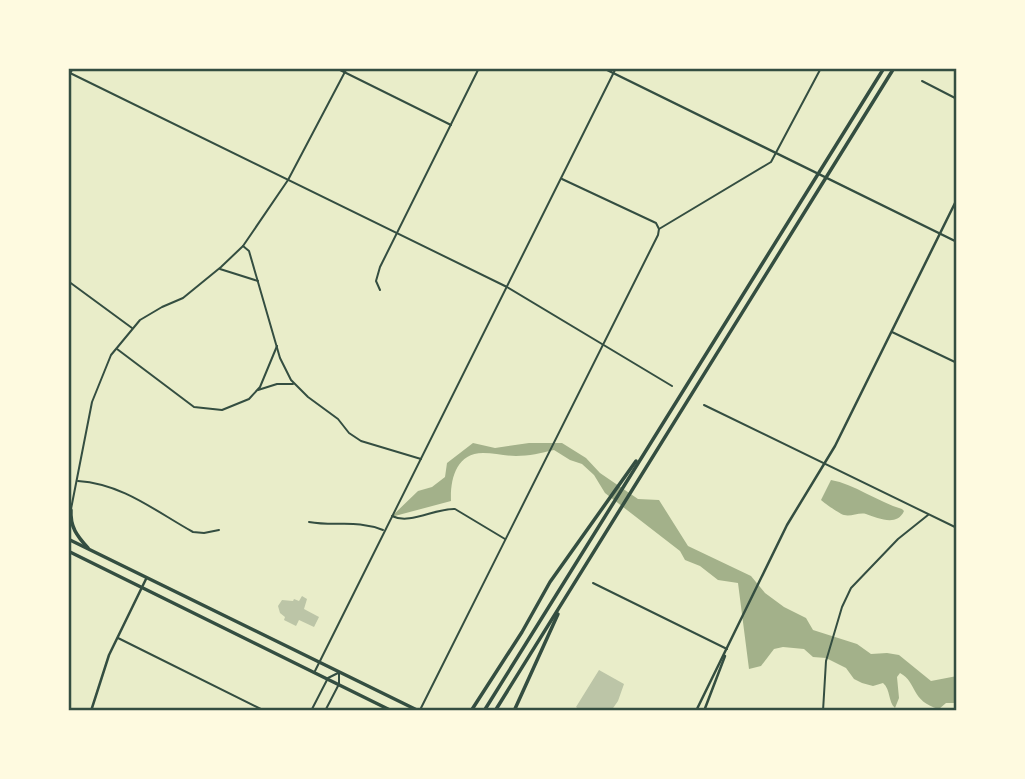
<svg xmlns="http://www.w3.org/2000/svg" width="1025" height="779" font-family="Inter,sans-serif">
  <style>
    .water { fill: #a3b18a }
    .building { fill: #bcc5a7 }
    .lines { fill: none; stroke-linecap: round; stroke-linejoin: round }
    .minor { stroke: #344e41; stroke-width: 2 }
    .tertiary { stroke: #344e41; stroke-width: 2.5 }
    .secondary { stroke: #344e41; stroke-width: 2.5 }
    .primary { stroke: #344e41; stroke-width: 3.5 }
    .motorway { stroke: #344e41; stroke-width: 3.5 }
    .neatline { fill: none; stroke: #344e41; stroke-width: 2.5 }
  </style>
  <rect width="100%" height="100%" fill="#e9edc9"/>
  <g class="water">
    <path d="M473,443L495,448L529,443H562L586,458L600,473L638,499L659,500L688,546L751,576L765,593L784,607L806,618L813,630L857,644L871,654L887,653L899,655L931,681L957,676V703H946L939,709C910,701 918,683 900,673L897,677L899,698L895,708C888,702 891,690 883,683L873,686L862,683L854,679L846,668L826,658L813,657L804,649L783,647L774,649L761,666L749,669L738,583L718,580L700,566L685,560L680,551L605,493L594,475L582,464L570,460L554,450C541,453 529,456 516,456C505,456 494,453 483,453C456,453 450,480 451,501L391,517L418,491L432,487L445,477L447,463Z"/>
    <path d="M831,480C854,484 878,502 902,509L904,511C897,527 878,518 866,514C859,512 851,517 844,515C840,514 824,503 821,500Z"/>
  </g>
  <g class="building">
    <path d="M302,596L307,599L304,609L319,617L314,627L299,620L296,626L284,620L285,617L280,613L278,606L282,600L293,601L294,599L299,601Z"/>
    <path d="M599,670L624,684L618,701L611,711L600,709L599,711H581L576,707Z"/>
  </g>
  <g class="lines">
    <g class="minor">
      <path d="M336,68L451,125"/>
      <path d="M68,72L507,287L672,386"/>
      <path d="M922,81L957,99"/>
      <path d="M562,179L656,223L659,229"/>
      <path d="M243,246L249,251L280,358L291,380L308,397L338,419L349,433L361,441L421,459"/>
      <path d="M220,269L258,281"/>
      <path d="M68,281L132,328"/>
      <path d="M380,290L376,281L380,267L479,68"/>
      <path d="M892,332L957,363"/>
      <path d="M117,349L194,407L222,410L249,399L260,387L277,346"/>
      <path d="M258,390L277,384H293"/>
      <path d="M704,405L957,528"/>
      <path d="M78,481C123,484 155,511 193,532L204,533L219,530"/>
      <path d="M71,509L92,402L111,355L140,320L162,307L183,298L221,267L243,246L288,180L347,68"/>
      <path d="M392,516C410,525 435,508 455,509L505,539"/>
      <path d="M309,522C337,527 355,519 383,530"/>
      <path d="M593,583L727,649"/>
      <path d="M118,638L265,711"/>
      <path d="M315,671L616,68"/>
      <path d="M420,710L658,235L659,229L771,162L821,68"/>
      <path d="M311,711L328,678L338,673"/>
      <path d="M325,711L339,684V673"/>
      <path d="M823,711L826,661L842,607L851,588L898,539L928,515"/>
    </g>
    <g class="tertiary">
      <path d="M603,68L957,242"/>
      <path d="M91,711L109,655L146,579"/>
      <path d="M696,711L787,525L835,446L957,199"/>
      <path d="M704,711L725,656"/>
    </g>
    <path class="secondary" d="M68,76L73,68"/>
    <g class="primary">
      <path d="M71,510C70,527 77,536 88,548"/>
      <path d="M68,539L419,711"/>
      <path d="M68,551L392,711"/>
    </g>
    <g class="motorway">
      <path d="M471,711L522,632L550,582L636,461"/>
      <path d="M484,711L884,68"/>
      <path d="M495,711L894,68"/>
      <path d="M514,711L558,614"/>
    </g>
  </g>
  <rect width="1025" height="779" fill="none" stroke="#fefae0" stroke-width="140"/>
  <rect x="70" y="70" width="885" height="639" class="neatline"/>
</svg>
